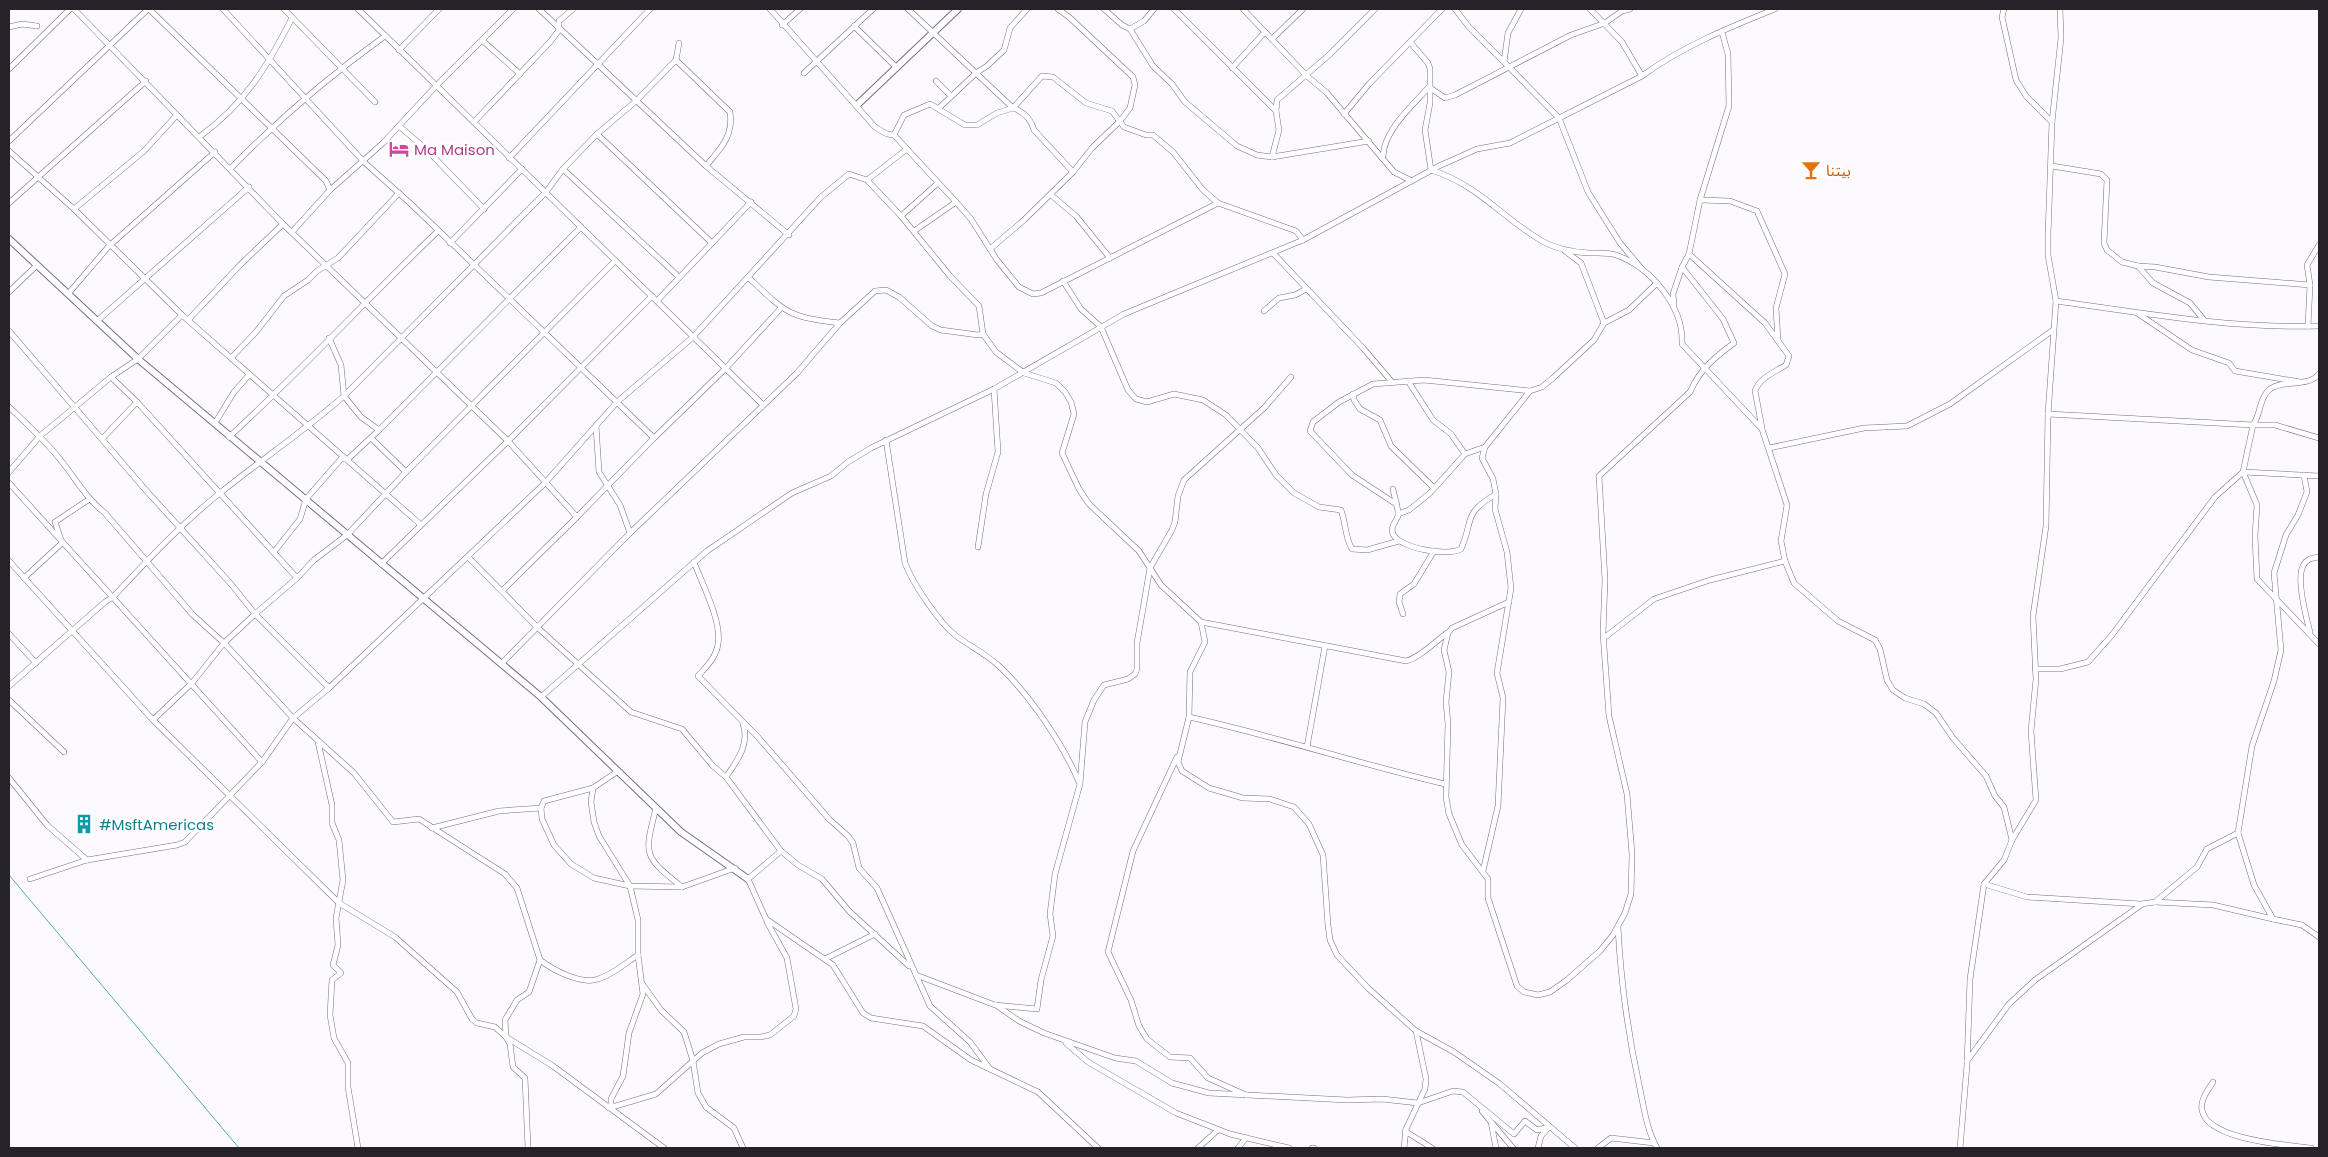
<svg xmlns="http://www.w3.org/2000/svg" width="2328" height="1157" font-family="Poppins,'Noto Sans Arabic',sans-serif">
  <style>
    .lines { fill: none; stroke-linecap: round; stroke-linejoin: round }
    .stream { stroke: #5aa8bf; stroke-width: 1 }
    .minor-casing { stroke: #786d7e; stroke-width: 6 }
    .tertiary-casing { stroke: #786d7e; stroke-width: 8 }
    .minor { stroke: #fff; stroke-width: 5 }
    .tertiary { stroke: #fff; stroke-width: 6 }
    .labels { text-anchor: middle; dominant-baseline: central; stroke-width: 5; stroke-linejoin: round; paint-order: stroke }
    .hotel-label { font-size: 15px; fill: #b23c85; stroke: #fff; text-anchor: start }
    .food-label { font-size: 15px; fill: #c56008; stroke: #fff; text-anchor: start }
    .culture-label { font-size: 15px; fill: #0d838f; stroke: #fff; text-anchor: start }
  </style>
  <rect width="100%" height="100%" fill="#fcfafe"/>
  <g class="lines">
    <path class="stream" d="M9,875L239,1148"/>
    <defs>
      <g id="minor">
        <path d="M74,9L283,224L508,441L577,517L654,438"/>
        <path d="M149,9L326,181L330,190"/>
        <path d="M223,9L364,162L411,204L654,438L726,368L781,308"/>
        <path d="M284,9L375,102"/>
        <path d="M358,9L762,404"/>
        <path d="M539,9L706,166L789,235"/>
        <path d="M770,9L875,127L887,134L894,135L956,202L971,219L997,260L1019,287L1033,294L1041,293L1218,203"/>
        <path d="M908,9L1013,108C1024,112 1031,119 1034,130L1073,172"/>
        <path d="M1104,9L1122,25L1130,29L1144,21L1154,9"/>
        <path d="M1174,9L1276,111"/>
        <path d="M1243,9L1307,76L1327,93L1394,172L1412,181"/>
        <path d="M1455,9L1469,27L1504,62L1508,33L1521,9"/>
        <path d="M1590,9L1622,42L1642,76"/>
        <path d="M2004,9L2002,17L2016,80L2026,96L2052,122"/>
        <path d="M782,25L800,9"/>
        <path d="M854,26L896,67"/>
        <path d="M9,27L22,24L37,26"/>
        <path d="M1130,29L1153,66L1172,84L1185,102L1237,146L1257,155L1272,157L1369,141"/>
        <path d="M1272,39L1303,9"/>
        <path d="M483,41L520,74"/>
        <path d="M1410,42L1428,63L1430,69V103L1425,130L1431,170C1479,185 1502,218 1542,241C1556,249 1573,252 1589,253C1598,253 1607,252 1616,255C1650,267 1684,306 1682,344L1762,429L1787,505L1781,541L1785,561L1794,583L1838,621L1875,640L1880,649L1887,680L1893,690L1905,698L1924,704L1936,713L1953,738L1986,776L1995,796L2004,807L2012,840"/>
        <path d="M399,50L439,9"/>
        <path d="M676,60L730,112C734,136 720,149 706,166"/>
        <path d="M1504,62L1559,118L1588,192L1620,243L1642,269"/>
        <path d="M1232,68L1265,32"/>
        <path d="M9,69L70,9"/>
        <path d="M804,73L873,9"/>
        <path d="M936,81L951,96"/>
        <path d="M939,108L976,73L987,66L1004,50L1010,28L1027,9"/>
        <path d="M1344,114L1369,84L1442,9"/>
        <path d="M474,122L550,42L559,30V21L573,9"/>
        <path d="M399,126L426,149L484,209"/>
        <path d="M597,134L712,243"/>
        <path d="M894,135L904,115L930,104L965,125H977L997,113L1013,108L1042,76L1053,77L1086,103L1112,111L1124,127L1146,135H1153L1173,152L1203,190L1218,203L1296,231L1303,240"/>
        <path d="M199,137C245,104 267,67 292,18"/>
        <path d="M9,141L148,9"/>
        <path d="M9,151L74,209L182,315L420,524"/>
        <path d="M1383,156C1384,130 1413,105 1429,87L1445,98L1455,95L1571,35L1605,23L1622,11L1630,9"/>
        <path d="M1272,157L1279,130L1276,111L1277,100L1329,55L1375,9"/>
        <path d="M509,158L650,9"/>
        <path d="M2052,166L2101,174L2107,180L2104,243L2107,250L2122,262L2138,266L2153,283L2190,303L2204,320"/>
        <path d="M230,169C278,120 329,76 385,36"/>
        <path d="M563,169L679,277"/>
        <path d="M867,180L901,216L950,276L979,306L983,334L996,352L1024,373L1056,383L1065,392L1071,402L1074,414L1062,453L1079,489L1089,504L1139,551L1161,585L1201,622L1205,642L1190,672L1189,717L1178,762L1182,771L1209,788L1243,798L1270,799L1294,807L1309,824L1323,855L1328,925L1330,940L1337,955L1368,988L1416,1031L1454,1052L1500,1084L1575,1148"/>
        <path d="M1051,195L1076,216L1110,258"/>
        <path d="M1700,200L1730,201L1757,211L1785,274L1776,308L1778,341"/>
        <path d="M9,203L146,81"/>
        <path d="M74,209L144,151L176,116"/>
        <path d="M901,216L938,183"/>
        <path d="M914,231L956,202"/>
        <path d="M292,232L330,190L383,143L436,86L513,9"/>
        <path d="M450,243L522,169"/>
        <path d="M990,249L1024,220L1073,172L1092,148L1120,121L1130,108L1135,85L1133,77L1069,17L1058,9"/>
        <path d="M1565,251L1581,263L1604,323"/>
        <path d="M1273,253L1363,348L1392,382"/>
        <path d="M1689,254L1765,323L1789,356L1786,365C1775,372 1759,378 1755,391L1762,428"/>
        <path d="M2138,266L2155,267L2209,277L2310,285"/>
        <path d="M749,278C786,313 788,317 840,323"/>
        <path d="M1063,281L1081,309L1101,327L1128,390L1136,399L1147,402L1174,394L1203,400L1226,415L1258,448L1276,475L1294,493L1319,507L1341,510C1346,524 1345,537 1352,549L1367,550L1399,541"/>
        <path d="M9,292L37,265"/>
        <path d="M68,294L109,246L215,152"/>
        <path d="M657,301L751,202"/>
        <path d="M2056,301C2143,313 2231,329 2319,326"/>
        <path d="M1674,305L1673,294L1682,267"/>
        <path d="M1264,311L1279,298L1295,295L1306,289"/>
        <path d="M2137,313L2192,350L2229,363L2235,371L2300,382"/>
        <path d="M188,320L240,265L283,224"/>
        <path d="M97,321L249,187"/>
        <path d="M2308,326L2310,285L2307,265L2319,245"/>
        <path d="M9,331L143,487L231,584L255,614L329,688"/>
        <path d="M329,338L341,365L344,396L361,417L379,430"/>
        <path d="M231,358L256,332L284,296L308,280L317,271L338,258L399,193"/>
        <path d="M111,377L137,402L297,578"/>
        <path d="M1408,381L1433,420L1451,434L1465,454"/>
        <path d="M1353,394L1354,400L1360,409L1380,420L1391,446L1434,488"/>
        <path d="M9,407C28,425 47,442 63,463C77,481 87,499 105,513L193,615L224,643L293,718L354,773L393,822L419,819L505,874L517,888L540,960C553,970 581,985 598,979C612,975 626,963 638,955"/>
        <path d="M2048,414L2253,425L2243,472L2319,476"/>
        <path d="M215,423L234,392L249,375"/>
        <path d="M2253,425C2261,414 2259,398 2270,389C2283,379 2308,388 2319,374"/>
        <path d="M2253,425H2275L2319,438"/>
        <path d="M596,426L599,472L620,505L630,533"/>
        <path d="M229,437C301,371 367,299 438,231"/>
        <path d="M371,438L406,472"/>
        <path d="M102,439L137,402"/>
        <path d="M886,440L905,563C913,584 938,621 955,635C969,646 985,653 999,666C1029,694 1063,744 1079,782"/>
        <path d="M1769,448L1864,428L1907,426L1950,404L2053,330"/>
        <path d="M9,472L40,436L111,377L138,359L182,315"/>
        <path d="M9,483L262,762"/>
        <path d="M1393,489C1394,496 1399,509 1398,516C1396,522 1390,526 1393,534C1399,548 1448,557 1461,549C1474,520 1462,514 1496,494"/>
        <path d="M1396,504L1352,475L1310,431L1313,422L1339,402L1373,384L1424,380L1530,391"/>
        <path d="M1398,514L1409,510L1430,493L1465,454L1485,447"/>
        <path d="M978,547L986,494L998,452L994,389"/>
        <path d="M274,552L300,519L306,499L341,459H348L379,430L581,227"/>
        <path d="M468,557L538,628L631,712L682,729L713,766L726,777L781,851L798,865L822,879L849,911L909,966"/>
        <path d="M9,561L153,720L339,903L395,937L457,992L472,1019L477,1023L495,1027L506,1037L553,1066L664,1148"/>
        <path d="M694,562C702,584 722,621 718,644C716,658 706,667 698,676L757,736L829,819L848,836L853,843L859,868L877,888L930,1006L970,1042L990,1069"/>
        <path d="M381,564L508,441L652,296"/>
        <path d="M24,578L62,543L55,522L88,500"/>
        <path d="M502,591L577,517"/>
        <path d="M1509,602L1452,628L1448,633L1444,650L1449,672L1446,702L1448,724L1446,797L1449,814L1462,845L1488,879V898L1517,986L1524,992L1538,995L1550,992L1567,980L1600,951L1613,935L1625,913L1631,894L1632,854L1627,794L1609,716L1603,633L1605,580L1599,476L1690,392C1700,369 1715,357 1734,343L1723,319L1682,267L1689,254L1700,200L1729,106L1728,54L1722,32"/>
        <path d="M1403,614L1399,602L1400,594L1414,584L1434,551"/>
        <path d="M1201,622L1406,661C1419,658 1435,642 1447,633"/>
        <path d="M2310,632C2306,617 2296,579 2303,566C2306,559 2312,558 2319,557"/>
        <path d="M9,634L36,663"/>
        <path d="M1604,638L1654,599L1710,580L1785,561"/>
        <path d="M501,664L630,533L797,373L840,323L875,291L886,290L899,297L932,326L941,330L978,335L983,334"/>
        <path d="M2035,669H2060L2088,662L2112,635L2215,497L2243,472L2257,505L2255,536L2257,579L2319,644"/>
        <path d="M9,686L105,602L113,597C147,561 181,524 220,493C261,460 304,431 344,396L546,192L563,169L597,134L636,101L676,60L679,43"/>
        <path d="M541,697L707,551L792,493L831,476L848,462L871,448L994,389L1124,314L1303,240L1439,166L1477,149L1510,143L1642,76C1681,47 1730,27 1775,9"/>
        <path d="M9,700L64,752"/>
        <path d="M1189,717C1275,736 1359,764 1445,784"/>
        <path d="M153,720L192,683L224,643L255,614L297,578L314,560L347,535L406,472L615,261"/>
        <path d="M318,742L332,805V823L339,840L343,880L336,918L338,945L333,965L341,973L332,980L330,1015L334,1038L348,1063V1087L358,1148"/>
        <path d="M1307,747L1325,646"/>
        <path d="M1177,757L1133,851L1108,952L1131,1000L1139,1026L1147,1039L1170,1057L1190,1058L1208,1078L1246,1095"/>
        <path d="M726,777C737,761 750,744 743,724"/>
        <path d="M9,778L47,825L87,860"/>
        <path d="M593,788L544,801L541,808L542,819L554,845L571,864L594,878L630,886L682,887L735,868"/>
        <path d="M656,808C644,855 643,856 682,887"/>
        <path d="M432,828L499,811L541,808"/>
        <path d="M2238,833L2254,885L2273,919L2302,925L2319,937"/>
        <path d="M781,851L748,879L766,919L833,965L863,1013L871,1018L923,1026L971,1060L1038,1092L1098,1148"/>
        <path d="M1483,871L1498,806L1503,698L1497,673L1511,588L1507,552L1495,509L1496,494L1493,479L1482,458L1485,447L1530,391L1542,387L1553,378L1594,340L1604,323L1629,310L1656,284"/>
        <path d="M30,879L87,860L177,845L185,842L262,762L293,718L329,688L545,483L617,402L693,337L821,197L849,174L867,180L907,149"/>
        <path d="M1984,884L2027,897L2141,904L2155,902L2197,867L2207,849L2238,833L2252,746L2274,681L2281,650L2274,573L2286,535L2298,515L2307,492L2304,475"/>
        <path d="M2155,902L2213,905L2273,919"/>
        <path d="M1618,928C1621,983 1628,1035 1640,1089C1644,1109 1647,1130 1657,1148"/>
        <path d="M825,959L875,934"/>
        <path d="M916,975L995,1005L1037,1009L1041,980L1053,936L1050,914L1055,874L1080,784L1085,722L1094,700L1104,685L1128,679L1135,674L1137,669V643L1150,568L1172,530L1175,522L1178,496L1184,480L1264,408L1291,377"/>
        <path d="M643,985L661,1010L684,1032L693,1061L698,1093L706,1107L734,1128L743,1148"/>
        <path d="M996,1005L1019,1021L1044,1033L1115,1058L1136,1061L1172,1083L1209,1093L1347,1100L1382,1099L1418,1103L1453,1091L1463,1092L1514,1134L1525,1121L1537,1130L1549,1127L1541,1136L1538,1148"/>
        <path d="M1066,1043L1088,1062L1176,1113L1230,1134L1289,1148"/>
        <path d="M1967,1061L2009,1004L2035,980L2141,905"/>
        <path d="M2213,1082C2208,1090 2200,1100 2202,1110C2207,1140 2287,1145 2311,1148"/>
        <path d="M611,1107V1099L623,1076L629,1033L643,994L638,955V920L630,886L599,836L594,822L591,802L593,788L618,771"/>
        <path d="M609,1108L656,1094L702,1053L719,1044L744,1037H761L770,1035L794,1016L796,1009L787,958L767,922"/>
        <path d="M1482,1111L1491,1122L1496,1148"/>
        <path d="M1492,1123L1513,1148"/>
        <path d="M1405,1131L1432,1148"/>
        <path d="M528,1148L525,1078L513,1067L510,1044L506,1037L505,1020L517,1000L529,992L540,960"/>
        <path d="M1198,1148L1218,1130"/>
        <path d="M1238,1148L1246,1138"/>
        <path d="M1312,1148H1314"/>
        <path d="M1404,1148L1406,1129L1425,1089L1426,1079L1416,1031"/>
        <path d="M1598,1148L1611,1138L1654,1143"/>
        <path d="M1960,1148L1967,1065L1970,979L1984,884L2004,860L2012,840L2036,800L2031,731L2036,679L2033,616L2046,526L2048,414L2056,301L2048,255V235L2052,122L2061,38L2060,9"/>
      </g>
      <g id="tertiary">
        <path d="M857,105L958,9"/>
        <path d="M9,239L138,359L541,697L681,832L748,879"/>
      </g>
    </defs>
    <use href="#minor" class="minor-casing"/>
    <use href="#tertiary" class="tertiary-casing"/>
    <use href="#minor" class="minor"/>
    <use href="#tertiary" class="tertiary"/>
  </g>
  <defs>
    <symbol id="hotel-bare" viewBox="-9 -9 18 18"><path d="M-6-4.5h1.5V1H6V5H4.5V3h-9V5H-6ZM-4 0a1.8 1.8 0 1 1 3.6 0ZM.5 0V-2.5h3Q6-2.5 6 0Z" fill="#d1479c" stroke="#fff" stroke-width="2.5" paint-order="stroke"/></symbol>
    <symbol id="bar-bare" viewBox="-9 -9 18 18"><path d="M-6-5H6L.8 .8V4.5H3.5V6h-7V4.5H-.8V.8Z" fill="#e8710a" stroke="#fff" stroke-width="2.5" paint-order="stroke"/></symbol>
    <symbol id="building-bare" viewBox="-9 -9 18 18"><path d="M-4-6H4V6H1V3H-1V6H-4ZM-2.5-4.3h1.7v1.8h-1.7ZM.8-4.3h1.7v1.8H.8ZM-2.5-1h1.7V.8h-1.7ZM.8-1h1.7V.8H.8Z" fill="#0f9aa8" stroke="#fff" stroke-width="2.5" paint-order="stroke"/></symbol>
  </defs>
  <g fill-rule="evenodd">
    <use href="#hotel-bare" x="385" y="135" width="28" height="28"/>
    <use href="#bar-bare" x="1797" y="156" width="28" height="28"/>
    <use href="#building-bare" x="70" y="810" width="28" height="28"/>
  </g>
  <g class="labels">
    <g class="hotel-label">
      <text x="414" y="149">Ma Maison</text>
    </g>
    <g class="food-label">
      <text x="1826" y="170">بيتنا</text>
    </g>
    <g class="culture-label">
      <text x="99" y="824">#MsftAmericas</text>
    </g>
  </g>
  <rect width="2328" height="1157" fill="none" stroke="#262229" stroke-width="20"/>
</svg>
